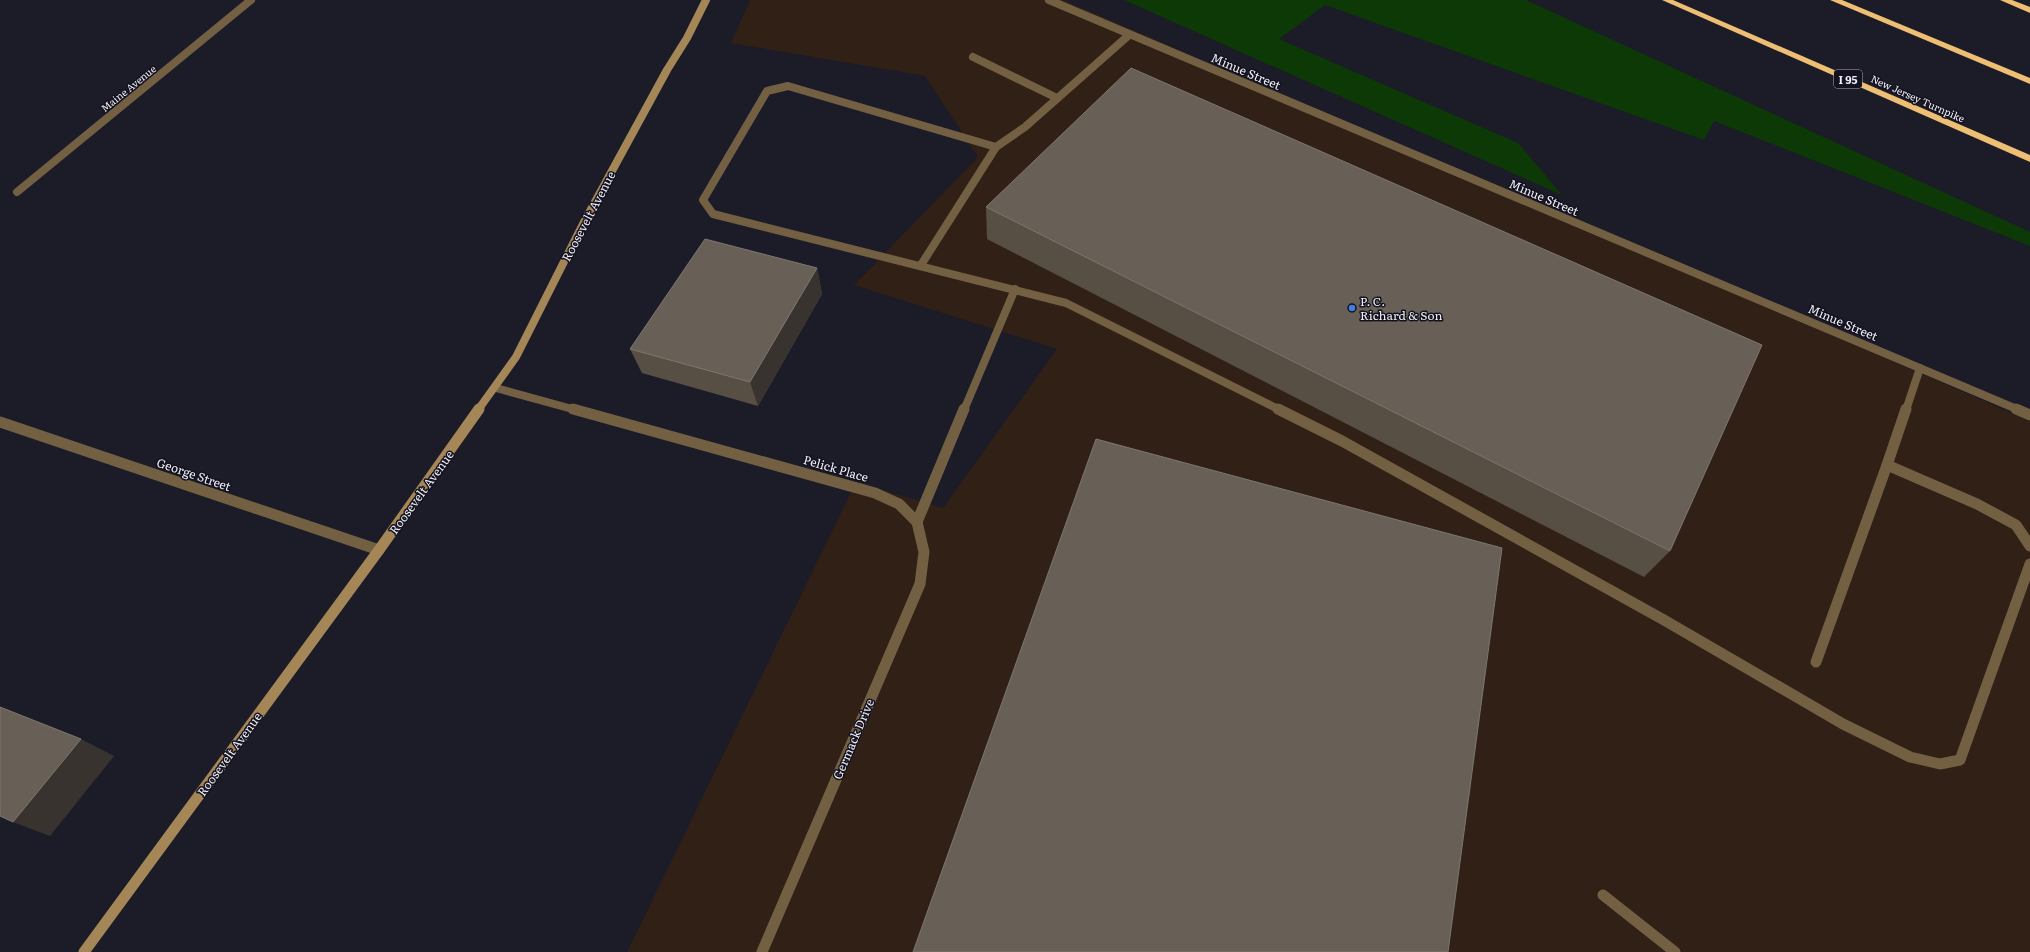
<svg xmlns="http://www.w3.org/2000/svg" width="2030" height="952" font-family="Literata,serif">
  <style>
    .industrial { fill: #302016 }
    .green { fill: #0c3906 }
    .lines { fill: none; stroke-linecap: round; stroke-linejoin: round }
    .service-far1 { stroke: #736043; stroke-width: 8 }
    .service { stroke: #736043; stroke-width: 11 }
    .minor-far1 { stroke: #736043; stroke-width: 8 }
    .minor { stroke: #736043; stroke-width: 11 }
    .secondary-far1 { stroke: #a48657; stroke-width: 8 }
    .secondary { stroke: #a48657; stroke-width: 11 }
    .motorway { fill: #eebe73; fill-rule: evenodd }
    .wall { fill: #574f44 }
    .shaded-wall { fill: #393330 }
    .building { fill: #686057; stroke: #7d7770 }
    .shop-dot { fill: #3f7fe0; stroke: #13121e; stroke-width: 1.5 }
    .labels { text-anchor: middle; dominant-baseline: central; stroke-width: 3; stroke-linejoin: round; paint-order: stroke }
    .far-street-label { font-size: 10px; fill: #efeff8; stroke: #13121e }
    .shield { fill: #13121e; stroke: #adadb7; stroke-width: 1 }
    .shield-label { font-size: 11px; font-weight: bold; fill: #efeff8 }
    .street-label { font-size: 12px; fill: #efeff8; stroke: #13121e }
    .poi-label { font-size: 12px; fill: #efeff8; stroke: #13121e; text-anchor: start }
  </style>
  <rect width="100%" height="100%" fill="#1c1b28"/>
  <path class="industrial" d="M750,0H1064L2030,421V952H627L856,482L943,508L1057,349L854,285L978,157L925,76L731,43Z"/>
  <path class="green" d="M1124,0H1526L2030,232V246L1714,121L1704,140L1325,5L1279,39L1518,143L1562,195Z"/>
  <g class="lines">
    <g class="service-far1">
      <path d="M1129,35L1025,127L996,147L788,86L767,91L703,200L713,214L1066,303L1280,410"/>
      <path d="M973,57L1057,98"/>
      <path d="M921,265L996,147"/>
      <path d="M1906,410L1920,368"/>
    </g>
    <g class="service">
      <path d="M1278,409L1342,441L1664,620L1843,724L1910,757L1940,764L1960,760L2030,564"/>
      <path d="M1906,409L1887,465L1977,504L2016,525L2030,546"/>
      <path d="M1816,662L1887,465"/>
    </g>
    <g class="minor-far1">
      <path d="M1049,0L2019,410"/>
      <path d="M17,192L251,0"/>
      <path d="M496,388L576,410"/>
      <path d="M964,410L1015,289"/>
    </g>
    <g class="minor">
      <path d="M573,409L875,493L899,504L917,522"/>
      <path d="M2016,409L2030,415"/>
      <path d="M0,422L379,550"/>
      <path d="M917,522L964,409"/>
      <path d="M1603,895L1675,952"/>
      <path d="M762,952L920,584L924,552L917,522"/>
    </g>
    <path class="secondary-far1" d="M478,410L516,357L583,224L667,70L687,38L706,0"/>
    <path class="secondary" d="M84,952L379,550L479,409"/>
    <g class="motorway">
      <path d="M1662,0H1673L2030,155V162Z"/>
      <path d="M1830,0H1842L2030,78V84Z"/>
      <path d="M2000,0H2012L2030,7V13Z"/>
    </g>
  </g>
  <g class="wall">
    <path d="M986,207L1670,551L1644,577L987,239Z"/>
    <path d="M817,268L822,294L758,406L642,373L630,349Z"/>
  </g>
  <g class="shaded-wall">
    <path d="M817,268L822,294L758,406L750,382Z"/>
    <path d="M81,739L114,756L50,836L13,822Z"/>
  </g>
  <g class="building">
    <path d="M1131,68L1762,345L1670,551L986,207Z"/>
    <path d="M705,239L817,268L750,382L630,349Z"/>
    <path d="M1096,439L1502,548L1448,952H913Z"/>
    <path d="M0,707L81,739L13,822L0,816Z"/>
  </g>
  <circle class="shop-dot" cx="1352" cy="308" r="4"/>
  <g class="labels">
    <g class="far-street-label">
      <text transform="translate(128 88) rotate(-39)">Maine Avenue</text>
      <text transform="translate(1918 98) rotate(24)">New Jersey Turnpike</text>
    </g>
    <rect class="shield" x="1834" y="70" width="28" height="18" rx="3"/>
    <g class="shield-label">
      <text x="1848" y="79">I 95</text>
    </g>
    <g class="street-label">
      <text transform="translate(1246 71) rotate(23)">Minue Street</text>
      <text transform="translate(1544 197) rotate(23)">Minue Street</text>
      <text transform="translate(588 216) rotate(-62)">Roosevelt Avenue</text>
      <text transform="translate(1843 322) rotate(23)">Minue Street</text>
      <text transform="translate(836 468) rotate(16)">Pelick Place</text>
      <text transform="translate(194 474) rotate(19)">George Street</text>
      <text transform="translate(421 492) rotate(-54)">Roosevelt Avenue</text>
      <text transform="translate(853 739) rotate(-67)">Germack Drive</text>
      <text transform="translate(229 754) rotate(-54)">Roosevelt Avenue</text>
    </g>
    <g class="poi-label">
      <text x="1360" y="301">P. C.<tspan x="1360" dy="14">Richard &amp; Son</tspan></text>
    </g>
  </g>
</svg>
